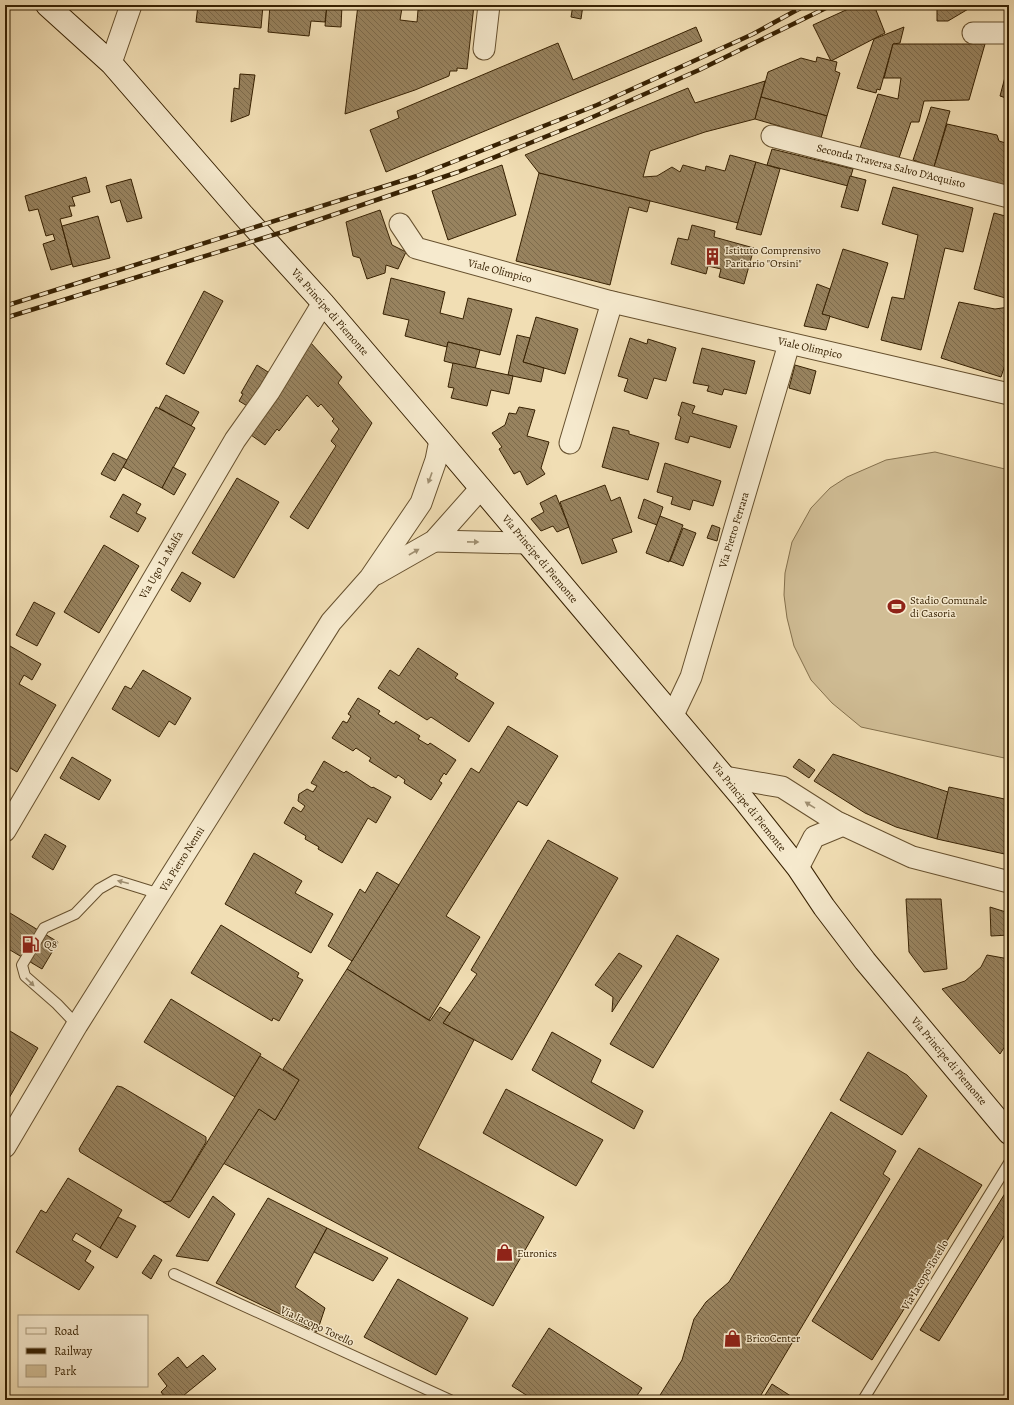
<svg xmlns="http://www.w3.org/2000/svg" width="1014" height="1405" font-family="Alegreya,serif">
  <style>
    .green { fill: #d1be96; stroke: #84704c }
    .building { fill: url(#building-back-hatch); stroke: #372102 }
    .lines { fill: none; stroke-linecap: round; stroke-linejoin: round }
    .service-casing { stroke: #66502e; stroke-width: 12 }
    .minor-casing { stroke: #66502e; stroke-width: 23 }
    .secondary-casing { stroke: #372102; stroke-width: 24 }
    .service { stroke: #f6eace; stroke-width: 10 }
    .minor { stroke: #f6eace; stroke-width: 21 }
    .secondary { stroke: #f6eace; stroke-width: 22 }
    .rail-casing { stroke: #372102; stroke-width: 4.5 }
    .rail { stroke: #f6eace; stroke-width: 3; stroke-dasharray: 9; stroke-linecap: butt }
    .oneway { fill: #a09072 }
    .labels { text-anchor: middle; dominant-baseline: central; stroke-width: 3; stroke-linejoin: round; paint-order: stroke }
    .street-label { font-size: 11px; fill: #372102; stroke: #f6eace }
    .poi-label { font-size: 11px; fill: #372102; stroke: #f6eace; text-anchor: start }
  </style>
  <defs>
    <pattern id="building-back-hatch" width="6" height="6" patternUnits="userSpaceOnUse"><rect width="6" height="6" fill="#98835f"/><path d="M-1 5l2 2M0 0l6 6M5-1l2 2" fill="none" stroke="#7d6b4c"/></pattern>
  </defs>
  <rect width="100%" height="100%" fill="#f1deb4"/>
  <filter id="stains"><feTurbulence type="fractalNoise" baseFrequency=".005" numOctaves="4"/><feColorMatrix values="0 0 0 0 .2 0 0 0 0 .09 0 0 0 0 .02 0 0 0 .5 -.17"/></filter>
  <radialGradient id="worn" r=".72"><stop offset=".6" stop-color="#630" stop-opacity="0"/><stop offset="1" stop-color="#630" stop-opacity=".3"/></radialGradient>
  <path class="green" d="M935,452L1009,470V759L861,727L832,703L811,680L794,646L787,618L784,595L785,573L792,542L811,508L830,488L847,477L886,460Z"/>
  <g class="building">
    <path d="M198,5H263L261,28L196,22Z"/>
    <path d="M270,5H327L325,22L311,21L309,36L268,32Z"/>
    <path d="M327,5H342L341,27L325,26Z"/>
    <path d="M358,5H385L402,8L400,20L417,22L418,10H423V7H428V5H474L467,69L457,68V71H450L449,76L415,90L345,114Z"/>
    <path d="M573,5H583L581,19L571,17Z"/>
    <path d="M857,5H874L885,33L831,61L813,25Z"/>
    <path d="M937,5H975L948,21H937Z"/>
    <path d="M696,27L702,41L386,172L370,130L399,118L397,111L558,43L573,80Z"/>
    <path d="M904,27L900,43L893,44L880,90L877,89L876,93L857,88L874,39Z"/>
    <path d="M893,44H985L969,100L924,101L919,122H911L899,158L860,148L878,94L898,99L901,78H884Z"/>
    <path d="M817,57L837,62L835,71L840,73L827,116L761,97L768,72L801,58L816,62Z"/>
    <path d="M1009,62V99L1000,96Z"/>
    <path d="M240,74L255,75L249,115L231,122L234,88L239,89Z"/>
    <path d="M765,81L755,119L705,132L650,151L643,177L657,176L672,167L680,172L683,165L705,171L706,166L725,171L730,155L756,162L738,223L539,173L525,155L688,88L695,103Z"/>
    <path d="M761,97L827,116L821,138L755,119Z"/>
    <path d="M931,107L950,111L934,167L913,160Z"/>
    <path d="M947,124L997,135L999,141L1009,144V187L934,167Z"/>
    <path d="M772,149L853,169L848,186L767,165Z"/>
    <path d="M756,162L780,169L761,235L736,229Z"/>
    <path d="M502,165L516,215L448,240L432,191Z"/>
    <path d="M539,173L650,201L647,212L629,207L610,285L516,261Z"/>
    <path d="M850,176L866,180L858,211L841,207Z"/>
    <path d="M86,177L90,192L72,197L75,206H69L72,216L60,219L72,264L51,270L43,244L55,240L53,234L46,236L38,209L29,211L25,196Z"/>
    <path d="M131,179L142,218L127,222L120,200L111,203L106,186Z"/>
    <path d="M893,187L973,208L963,252L945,248L921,350L881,340L892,297L904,299L918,235L882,224Z"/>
    <path d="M380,210L392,245L406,252L398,269L386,265L385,273L367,279L360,258L353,256L346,222Z"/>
    <path d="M994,213L1009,217V299L974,289Z"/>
    <path d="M98,216L110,258L73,267L62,226Z"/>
    <path d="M692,225L715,231L714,237L754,248L744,284L719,277L721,269L708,266L706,274L671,264L678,238L688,240Z"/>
    <path d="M843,249L888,263L868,328L822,314Z"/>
    <path d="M391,278L445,292L440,313L463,319L468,298L512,309L500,355L448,342L447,347L405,336L409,320L383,314Z"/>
    <path d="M817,284L830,289L822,314L830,316L826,330L804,326Z"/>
    <path d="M204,291L223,301L184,374L166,364Z"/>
    <path d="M959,302L995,309L1009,307V353L1001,377L941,358Z"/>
    <path d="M536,317L578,329L565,374L523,362Z"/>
    <path d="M517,335L530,338L523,362L544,368L541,382L508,375Z"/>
    <path d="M630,338L647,344L648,339L676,348L666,381L654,378L647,399L624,391L628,379L618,376Z"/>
    <path d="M310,342L342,377L338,383L372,423L308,529L290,517L336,446L331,441L339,429L332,421L334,419L321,404L318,407L307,395L279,431L277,429L265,445L251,435Z"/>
    <path d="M448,342L480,350L475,369L444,361Z"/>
    <path d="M702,348L755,361L746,394L724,389L722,395L707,391L709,386L693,383Z"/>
    <path d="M453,363L513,376L509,394L491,390L487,406L451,398L454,388L448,387Z"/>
    <path d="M257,365L268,372L249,407L239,401L243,394L241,393Z"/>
    <path d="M795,365L816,371L810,394L789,388Z"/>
    <path d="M166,395L199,412L191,426L159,408Z"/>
    <path d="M682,402L695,406L692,413L737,426L730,448L690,436L688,443L675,439L681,417L678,415Z"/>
    <path d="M156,407L195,428L162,488L123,467Z"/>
    <path d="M519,407L535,410L527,436L549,442L541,468L545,474L527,485L520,471L514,474L499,449L502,447L492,433L505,425L509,413L516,414Z"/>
    <path d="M613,427L629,431V434L659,443L648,480L602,467Z"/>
    <path d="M113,453L127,460L115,481L101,474Z"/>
    <path d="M665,463L721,481L713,506L693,500L690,510L671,504L673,497L657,492Z"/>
    <path d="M173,467L186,474L174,495L162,488Z"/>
    <path d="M237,478L279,502L234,578L192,553Z"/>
    <path d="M605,485L611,501L620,497L632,532L612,539L617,552L582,564L560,502Z"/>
    <path d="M123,494L141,504L136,513L146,518L138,532L110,517Z"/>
    <path d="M556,495L569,527L557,532L553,526L541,531L531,519L544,512L540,503Z"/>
    <path d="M644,499L663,507L657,525L638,518Z"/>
    <path d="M660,516L683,525L669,562L646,553Z"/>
    <path d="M712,525L720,528L717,541L707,538Z"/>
    <path d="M683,528L696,533L683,566L670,561Z"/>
    <path d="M104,545L139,566L99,633L64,612Z"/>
    <path d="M182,572L201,583L190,602L171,590Z"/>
    <path d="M34,602L55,613L37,646L16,635Z"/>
    <path d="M10,646L41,664L32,680L24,675L19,684L56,705L17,772L5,765V656Z"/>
    <path d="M418,648L458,674L455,678L494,703L469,742L431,717L427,720L378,688L390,670L399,676Z"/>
    <path d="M143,670L191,698L175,725L169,721L159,737L112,709L125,686L131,689Z"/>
    <path d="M358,698L380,711L378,714L394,724L396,721L420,736L418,739L428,745L430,743L456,760L446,775L444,773L439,781L442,783L431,800L404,783L405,780L398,775L396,778L369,761L371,758L356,748L353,751L332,738L343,721L347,723L351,716L348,714Z"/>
    <path d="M508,726L558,756L527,806L518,801L446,916L480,937L429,1020L347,969L471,768L479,773Z"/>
    <path d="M833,754L948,792L937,839L896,827L865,813L814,781Z"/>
    <path d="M72,757L111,780L99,800L60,778Z"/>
    <path d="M799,759L815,770L809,778L793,767Z"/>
    <path d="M324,761L344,773L346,771L372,788L373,787L391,797L376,823L368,818L342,863L318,849L319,847L305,839L306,836L284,823L293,807L301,812L305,806L298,801L299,794L307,789L313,792L317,786L311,783Z"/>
    <path d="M949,787L1009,800V855L937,839Z"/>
    <path d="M45,834L66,846L53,870L32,857Z"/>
    <path d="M548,840L618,878L512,1060L443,1023L477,974L471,970Z"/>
    <path d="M254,853L302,881L295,893L333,914L311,953L225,904Z"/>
    <path d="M377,872L399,885L352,961L328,946L360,889L365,893Z"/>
    <path d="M906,899H941L947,969L924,972L909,952Z"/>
    <path d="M990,907L1009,913V935L991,936Z"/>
    <path d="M5,910L58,942L42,969L5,947Z"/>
    <path d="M221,925L299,973L297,977L303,980L279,1021L273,1018L272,1021L191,973Z"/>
    <path d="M677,935L719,959L653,1068L610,1044Z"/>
    <path d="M619,953L642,966L612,1012L613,997L595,985Z"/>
    <path d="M987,955L1009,959V1040L1000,1054L942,989L965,981L981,967Z"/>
    <path d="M347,969L430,1021L440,1007L450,1013L443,1023L474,1040L418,1148L544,1217L493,1306L223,1163L259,1109L275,1120L299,1080L283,1069Z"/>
    <path d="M171,999L261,1054L235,1097L144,1042Z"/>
    <path d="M5,1028L38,1048L5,1105Z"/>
    <path d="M552,1032L601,1060L591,1082L643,1111L634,1129L532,1070Z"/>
    <path d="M868,1052L907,1075L927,1096L902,1135L840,1100Z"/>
    <path d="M260,1056L299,1080L275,1120L259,1109L189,1218L163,1202L171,1201Z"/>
    <path d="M117,1086L122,1087L206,1137V1142L171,1201L163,1202L80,1152L79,1149Z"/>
    <path d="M506,1089L603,1140L576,1186L483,1133Z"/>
    <path d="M831,1112L896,1151L883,1174L890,1179L758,1400H657L682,1360L694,1319L706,1302L729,1282Z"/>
    <path d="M919,1148L982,1185L872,1360L812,1321Z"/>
    <path d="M68,1178L122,1210L100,1248L76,1233L72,1240L91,1251L85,1261L94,1267L79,1290L16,1252L41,1210L46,1213Z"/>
    <path d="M1009,1187V1228L939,1341L920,1330Z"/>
    <path d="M213,1196L235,1214L208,1261L176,1256Z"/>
    <path d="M268,1198L327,1228L295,1287L325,1308L317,1332L216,1283Z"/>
    <path d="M118,1217L136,1226L117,1258L100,1248Z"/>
    <path d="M327,1228L388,1258L373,1281L314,1252Z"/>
    <path d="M154,1255L162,1260L151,1279L142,1273Z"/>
    <path d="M398,1279L468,1318L436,1375L364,1337Z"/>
    <path d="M549,1328L642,1388L634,1400H534L512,1386Z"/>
    <path d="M203,1355L216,1369L178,1400H167L161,1392L167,1386L158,1374L178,1357L187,1368Z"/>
    <path d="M772,1384L797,1400H762Z"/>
  </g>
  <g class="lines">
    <defs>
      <g id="service">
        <path d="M77,1025L57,1004L25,976L22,965L44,928L75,914L99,889L115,880L160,894"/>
        <path d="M174,1274L450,1400"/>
        <path d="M863,1400L1009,1163"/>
      </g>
      <g id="minor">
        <path d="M973,33H1009"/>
        <path d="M484,49L489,5"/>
        <path d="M111,63L131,5"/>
        <path d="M772,136L1009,197"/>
        <path d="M400,224L416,248L612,302L1009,394"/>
        <path d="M570,443L612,302"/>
        <path d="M434,541L527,543"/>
        <path d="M376,574L434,541L481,488"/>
        <path d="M673,715L691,677L789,344"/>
        <path d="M725,777L782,787L837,822L912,857L1009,882"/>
        <path d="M5,831L235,440L269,392L323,303"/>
        <path d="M798,868L814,837L843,825"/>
        <path d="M5,1147L77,1025L331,622L370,578L421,503L436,460L440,440"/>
      </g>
      <path id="secondary" d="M47,5L111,63L243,215L323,303L440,440L744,800L798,868L824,907L865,961L1009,1133"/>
    </defs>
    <use href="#service" class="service-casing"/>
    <use href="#minor" class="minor-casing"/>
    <use href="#secondary" class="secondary-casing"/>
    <use href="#service" class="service"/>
    <use href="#minor" class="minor"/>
    <use href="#secondary" class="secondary"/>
    <defs>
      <g id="rail">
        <path d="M5,306L417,176L597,105L753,34L806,5"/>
        <path d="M5,318L286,231L458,172L577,124L699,70L832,5"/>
      </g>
    </defs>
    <use href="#rail" class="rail-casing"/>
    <use href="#rail" class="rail"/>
  </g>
  <defs><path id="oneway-solid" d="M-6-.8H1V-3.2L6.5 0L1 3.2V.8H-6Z"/></defs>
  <g class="oneway">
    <use href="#oneway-solid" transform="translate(430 478) rotate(110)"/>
    <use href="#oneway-solid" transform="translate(473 542) rotate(1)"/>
    <use href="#oneway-solid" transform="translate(414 552) rotate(-30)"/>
    <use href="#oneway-solid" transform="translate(810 805) rotate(-148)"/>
    <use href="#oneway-solid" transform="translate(123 882) rotate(-166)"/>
    <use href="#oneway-solid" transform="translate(30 982) rotate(44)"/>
  </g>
  <defs>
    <symbol id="building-bare" viewBox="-9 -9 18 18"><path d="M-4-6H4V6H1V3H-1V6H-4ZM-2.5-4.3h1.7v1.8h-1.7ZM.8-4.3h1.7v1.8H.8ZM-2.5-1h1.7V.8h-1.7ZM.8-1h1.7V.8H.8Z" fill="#8f2418" stroke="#f6eace" stroke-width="2.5" paint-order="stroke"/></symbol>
    <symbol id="stadium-bare" viewBox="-9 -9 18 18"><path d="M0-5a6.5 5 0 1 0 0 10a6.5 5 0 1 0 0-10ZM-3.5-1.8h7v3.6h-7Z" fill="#8f2418" stroke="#f6eace" stroke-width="2.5" paint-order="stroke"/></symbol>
    <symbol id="fuel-bare" viewBox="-9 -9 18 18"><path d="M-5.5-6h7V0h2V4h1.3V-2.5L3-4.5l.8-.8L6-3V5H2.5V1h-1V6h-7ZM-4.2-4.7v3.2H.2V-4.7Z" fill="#8f2418" stroke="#f6eace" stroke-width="2.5" paint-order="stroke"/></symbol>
    <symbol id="shop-bare" viewBox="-9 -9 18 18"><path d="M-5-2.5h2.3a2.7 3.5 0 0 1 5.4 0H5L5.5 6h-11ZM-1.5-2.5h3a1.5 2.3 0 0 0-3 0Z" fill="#8f2418" stroke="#f6eace" stroke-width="2.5" paint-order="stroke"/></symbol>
  </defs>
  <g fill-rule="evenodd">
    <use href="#building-bare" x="700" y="244" width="25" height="25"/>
    <use href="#stadium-bare" x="884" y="594" width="25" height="25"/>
    <use href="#fuel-bare" x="18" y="932" width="25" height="25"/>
    <use href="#shop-bare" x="492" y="1240" width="25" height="25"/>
    <use href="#shop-bare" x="720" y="1326" width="25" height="25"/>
  </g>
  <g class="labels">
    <g class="street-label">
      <text transform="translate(891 166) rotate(14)">Seconda Traversa Salvo D'Acquisto</text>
      <text transform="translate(500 271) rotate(15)">Viale Olimpico</text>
      <text transform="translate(330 312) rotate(49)">Via Principe di Piemonte</text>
      <text transform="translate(810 348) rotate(13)">Viale Olimpico</text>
      <text transform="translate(734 530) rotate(-73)">Via Pietro Ferrara</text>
      <text transform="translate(540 559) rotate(50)">Via Principe di Piemonte</text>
      <text transform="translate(161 565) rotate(-60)">Via Ugo La Malfa</text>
      <text transform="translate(749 807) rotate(51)">Via Principe di Piemonte</text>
      <text transform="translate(182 859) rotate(-58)">Via Pietro Nenni</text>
      <text transform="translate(949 1061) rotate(50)">Via Principe di Piemonte</text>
      <text transform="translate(925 1275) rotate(-59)">Via Iacopo Torello</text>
      <text transform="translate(317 1326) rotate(25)">Via Iacopo Torello</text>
    </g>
    <g class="poi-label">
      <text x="725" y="250">Istituto Comprensivo<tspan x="725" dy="13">Paritario "Orsini"</tspan></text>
      <text x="910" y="600">Stadio Comunale<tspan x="910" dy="13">di Casoria</tspan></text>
      <text x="44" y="944">Q8</text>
      <text x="517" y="1253">Euronics</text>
      <text x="746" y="1338">BricoCenter</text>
    </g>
  </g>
  <rect width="1014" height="1405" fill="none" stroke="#f1deb4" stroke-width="20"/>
  <rect x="6" y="6" width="1002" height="1393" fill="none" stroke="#372102" stroke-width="2"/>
  <rect x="10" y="10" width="994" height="1385" fill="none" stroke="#372102"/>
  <rect x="18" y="1315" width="130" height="72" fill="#f6eace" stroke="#aa9a7c"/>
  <rect x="26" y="1328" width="20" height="6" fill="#f6eace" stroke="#aa9a7c"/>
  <text x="54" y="1335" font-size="12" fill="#372102">Road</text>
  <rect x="26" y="1348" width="20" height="6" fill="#372102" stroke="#aa9a7c"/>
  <text x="54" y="1355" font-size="12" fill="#372102">Railway</text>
  <rect x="26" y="1365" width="20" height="12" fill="#d1be96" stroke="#aa9a7c"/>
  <text x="54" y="1375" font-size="12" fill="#372102">Park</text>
  <rect width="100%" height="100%" filter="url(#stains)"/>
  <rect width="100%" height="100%" fill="url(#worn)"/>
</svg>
